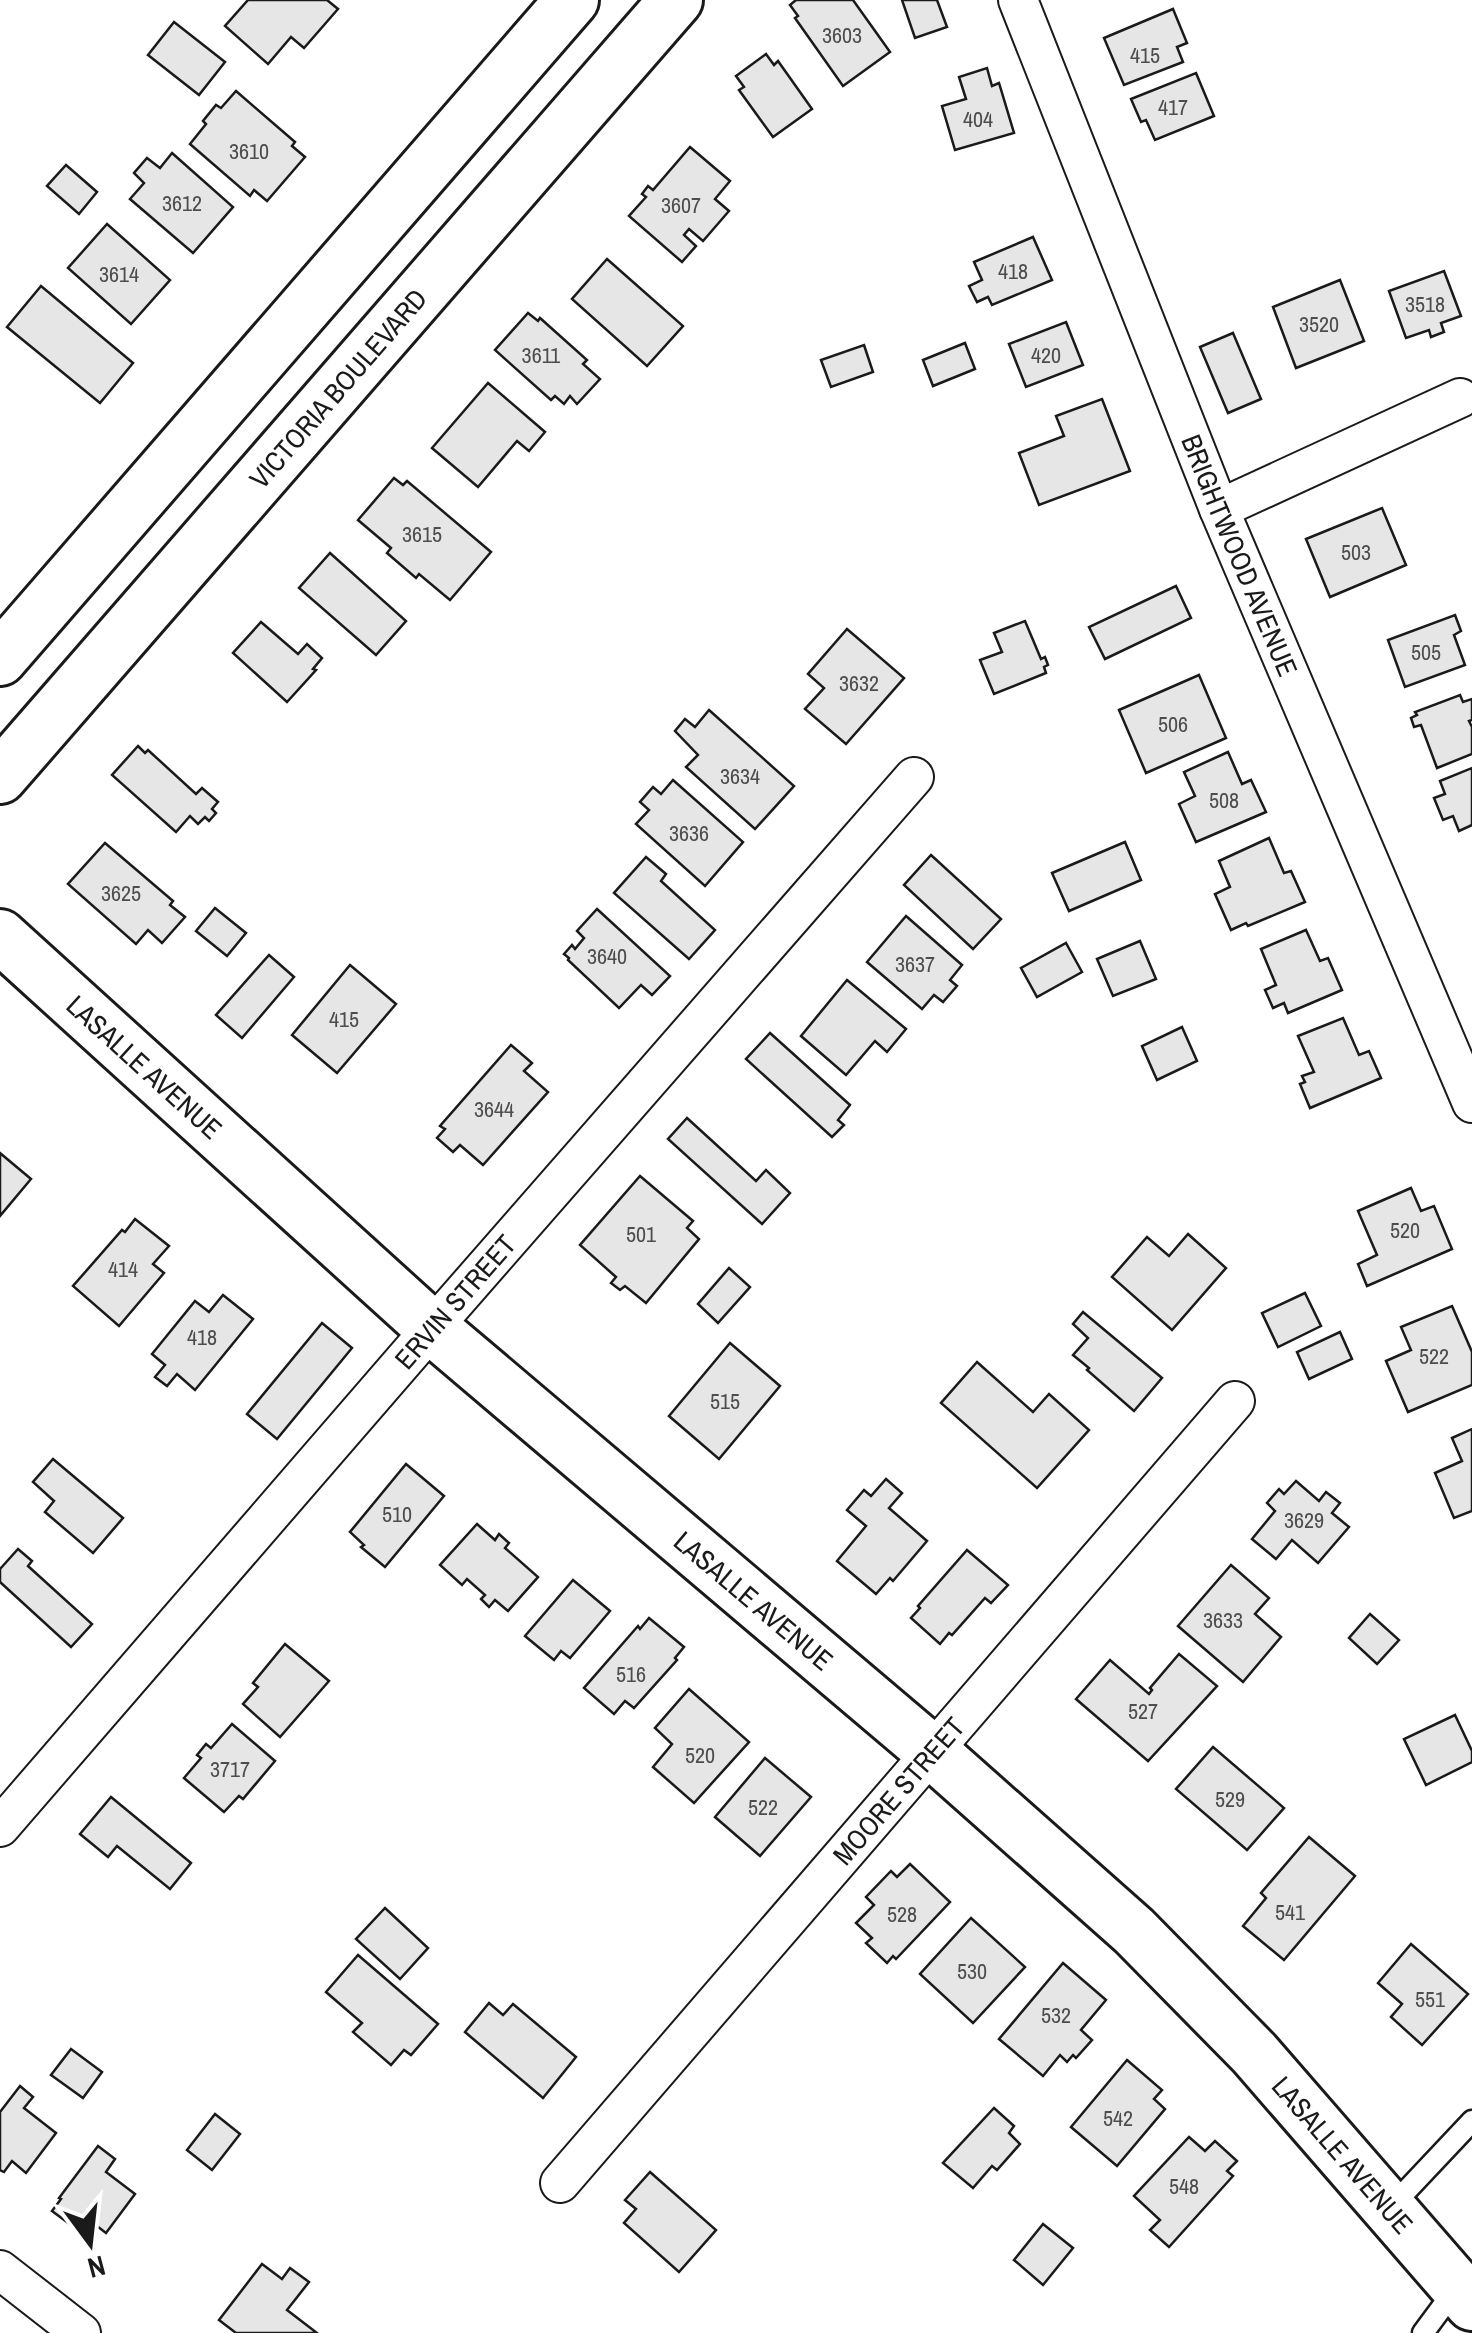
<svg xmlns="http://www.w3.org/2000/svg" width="1472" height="2333" font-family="'Archivo Narrow',sans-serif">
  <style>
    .building { fill: #e6e6e6; stroke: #1a1a1a; stroke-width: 2.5 }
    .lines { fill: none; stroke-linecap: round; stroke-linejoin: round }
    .lane-casing { stroke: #1a1a1a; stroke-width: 25 }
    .street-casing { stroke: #1a1a1a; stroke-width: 42 }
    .secondary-casing { stroke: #1a1a1a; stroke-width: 58 }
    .lane { stroke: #fff; stroke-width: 20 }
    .street { stroke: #fff; stroke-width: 38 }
    .secondary { stroke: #fff; stroke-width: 52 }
    .labels { text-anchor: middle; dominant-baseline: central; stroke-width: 8; stroke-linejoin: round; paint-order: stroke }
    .number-label { font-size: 22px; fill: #4d4d4d }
    .street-label { font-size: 28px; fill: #1a1a1a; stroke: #fff }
  </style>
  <rect width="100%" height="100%" fill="#fff"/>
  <g class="building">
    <path d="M248,0H327L338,9L304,48L291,37L268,64L225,26Z"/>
    <path d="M796,0H853L890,52L843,86L795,18L798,16L790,5Z"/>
    <path d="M902,0H937L947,27L915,38Z"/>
    <path d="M1173,9L1187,43L1177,47L1183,62L1124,85L1104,38Z"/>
    <path d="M174,22L225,62L199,95L148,55Z"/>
    <path d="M766,54L774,65L778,61L812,109L773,137L739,90L744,87L736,76Z"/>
    <path d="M987,68L992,86L999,83L1014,133L955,150L942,106L966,99L959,77Z"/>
    <path d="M1196,73L1214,116L1155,140L1146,120L1141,122L1131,99Z"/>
    <path d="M236,91L295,142L292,146L305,157L267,201L254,190L250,196L190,144L206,124L203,121L216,105L221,108Z"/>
    <path d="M690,147L730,181L715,199L729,211L703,241L689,229L684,235L696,246L682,262L629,216L646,197L642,194L648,186L653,190Z"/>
    <path d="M172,153L233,207L193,253L130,199L144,183L134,173L147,158L160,168Z"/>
    <path d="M66,165L97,192L79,214L47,186Z"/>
    <path d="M107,224L170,280L131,324L68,268Z"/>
    <path d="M1033,237L1052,280L992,305L988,297L977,302L969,286L982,280L974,262Z"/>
    <path d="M607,259L683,326L647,366L572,299Z"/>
    <path d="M1444,271L1461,316L1441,323L1444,332L1431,337L1429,330L1406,338L1389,291Z"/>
    <path d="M1340,280L1364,341L1296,368L1273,307Z"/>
    <path d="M41,286L133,363L100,403L7,327Z"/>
    <path d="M528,313L538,321L540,318L587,360L583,364L600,379L577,404L570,396L564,404L555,396L551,400L495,350Z"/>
    <path d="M1066,322L1083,365L1026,387L1009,344Z"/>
    <path d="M1233,333L1261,399L1228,413L1200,347Z"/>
    <path d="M965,343L975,369L933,386L923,360Z"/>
    <path d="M864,345L873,372L831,387L821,360Z"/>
    <path d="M488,383L545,432L529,451L517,441L478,487L432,448Z"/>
    <path d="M1102,399L1130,471L1039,505L1019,453L1064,436L1056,416Z"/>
    <path d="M394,478L403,485L407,481L491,552L450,600L419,574L416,578L387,553L391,548L358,520Z"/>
    <path d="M1382,508L1406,565L1330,597L1306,539Z"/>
    <path d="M330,553L406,621L376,655L299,588Z"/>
    <path d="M1176,586L1191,618L1105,659L1089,627Z"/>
    <path d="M1455,615L1461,631L1454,635L1465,665L1405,687L1388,640Z"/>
    <path d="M1025,621L1041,659L1045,657L1048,665L1044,667L1046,673L994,694L980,660L1002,652L994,633Z"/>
    <path d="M261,622L298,654L307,644L322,658L313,669L316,670L287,702L233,653Z"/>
    <path d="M847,629L904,678L846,744L805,709L824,688L808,674Z"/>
    <path d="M1199,675L1226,738L1146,773L1119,710Z"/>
    <path d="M1460,695L1463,702L1472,699V720L1469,721L1472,727V754L1437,768L1421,725L1414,727L1411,718L1417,715L1415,712Z"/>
    <path d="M709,710L794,786L755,829L686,767L698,755L675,731L685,719L695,727Z"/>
    <path d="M138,746L145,753L148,750L196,794L202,788L218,802L212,809L216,813L209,821L205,817L198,824L190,816L176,832L112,775Z"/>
    <path d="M1228,752L1242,784L1251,780L1266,812L1196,842L1179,804L1195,796L1184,772Z"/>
    <path d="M1472,768V825L1459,831L1453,816L1443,820L1434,798L1445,794L1440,781Z"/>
    <path d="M673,780L743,842L705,886L636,824L649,810L640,802L653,787L661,794Z"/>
    <path d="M1269,838L1284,873L1291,871L1305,902L1248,926L1246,923L1231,930L1215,894L1230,887L1219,861Z"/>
    <path d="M1125,842L1141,880L1069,911L1052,873Z"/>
    <path d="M105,843L173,901L170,905L185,917L162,943L148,930L136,944L68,884Z"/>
    <path d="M931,855L1001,919L973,949L904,885Z"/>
    <path d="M646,857L666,874L661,881L715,930L689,959L614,893Z"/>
    <path d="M215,908L246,933L227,956L196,931Z"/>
    <path d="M597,909L670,976L652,995L641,985L619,1008L568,960L569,958L564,954L572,945L575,949L584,938L577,931Z"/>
    <path d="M906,916L962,965L950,980L957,986L943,1002L934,995L922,1009L867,962Z"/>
    <path d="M1306,930L1320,961L1328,958L1342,990L1288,1013L1284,1003L1273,1008L1265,990L1276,985L1261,949Z"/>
    <path d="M1140,941L1156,979L1113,996L1097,959Z"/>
    <path d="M1066,943L1082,972L1037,997L1021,968Z"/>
    <path d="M269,955L294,977L242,1038L216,1015Z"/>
    <path d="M350,965L396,1004L337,1073L292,1035Z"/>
    <path d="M847,980L906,1029L887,1052L875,1041L846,1075L801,1036Z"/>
    <path d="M1343,1018L1359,1055L1369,1051L1381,1078L1310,1108L1300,1084L1305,1082L1302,1076L1314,1072L1298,1036Z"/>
    <path d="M1182,1027L1197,1061L1157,1080L1142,1046Z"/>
    <path d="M770,1033L850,1105L838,1120L844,1125L832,1137L746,1059Z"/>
    <path d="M511,1045L532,1063L524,1071L548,1092L483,1165L460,1145L453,1152L437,1138L445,1129L440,1126Z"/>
    <path d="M687,1118L756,1181L766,1170L790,1193L762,1224L668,1139Z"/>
    <path d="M0,1153L31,1179L0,1216Z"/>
    <path d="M640,1176L693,1221L687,1228L699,1239L646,1303L625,1286L620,1290L611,1283L616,1277L580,1245Z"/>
    <path d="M1411,1188L1421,1211L1434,1206L1452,1249L1367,1286L1358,1264L1377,1255L1358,1211Z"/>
    <path d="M135,1219L169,1246L153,1264L164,1273L119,1326L73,1286L122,1230L125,1232Z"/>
    <path d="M1188,1234L1226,1268L1172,1330L1112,1277L1147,1237L1169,1256Z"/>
    <path d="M729,1268L750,1287L718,1323L698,1304Z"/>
    <path d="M1305,1293L1321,1326L1278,1347L1262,1313Z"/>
    <path d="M223,1295L253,1319L195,1390L177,1374L167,1386L155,1377L165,1365L152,1354L195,1301L209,1312Z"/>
    <path d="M1452,1306L1472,1352V1385L1408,1412L1386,1361L1411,1350L1401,1327Z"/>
    <path d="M1083,1312L1162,1378L1134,1411L1087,1370L1089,1368L1073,1355L1088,1338L1073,1324Z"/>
    <path d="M322,1323L352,1348L277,1439L247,1414Z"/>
    <path d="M1340,1332L1352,1359L1309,1379L1297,1352Z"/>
    <path d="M730,1343L780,1386L719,1459L669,1416Z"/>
    <path d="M977,1362L1033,1412L1049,1394L1089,1430L1037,1488L941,1403Z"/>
    <path d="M1472,1429V1511L1454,1518L1435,1473L1462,1461L1452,1438Z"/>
    <path d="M53,1459L123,1518L93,1553L45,1512L54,1501L33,1482Z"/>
    <path d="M406,1464L444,1496L385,1567L361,1547L364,1545L350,1532Z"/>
    <path d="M886,1479L902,1493L889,1508L927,1541L893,1581L890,1578L876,1594L837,1561L866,1526L847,1510L864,1490L871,1496Z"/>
    <path d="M1296,1481L1319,1501L1326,1492L1340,1503L1332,1513L1349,1527L1318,1563L1292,1540L1276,1559L1252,1539L1275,1511L1267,1503L1279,1489L1284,1494Z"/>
    <path d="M477,1524L495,1540L499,1534L509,1543L505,1548L538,1577L508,1611L495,1600L489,1607L481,1599L485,1595L467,1579L462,1585L440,1565Z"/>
    <path d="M18,1549L32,1561L28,1566L92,1624L71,1647L0,1582V1569Z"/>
    <path d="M967,1550L1008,1585L991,1603L985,1598L952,1635L949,1633L940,1644L911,1618L920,1608L918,1606Z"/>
    <path d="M1231,1565L1269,1598L1255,1614L1281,1637L1243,1682L1178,1626Z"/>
    <path d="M573,1580L610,1611L570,1658L561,1651L554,1660L525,1636Z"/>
    <path d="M1370,1614L1399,1640L1377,1664L1349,1638Z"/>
    <path d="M649,1618L684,1647L675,1658L677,1660L634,1708L625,1701L614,1714L584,1688L638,1626L640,1629Z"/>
    <path d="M285,1644L329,1681L280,1737L243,1704L258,1687L253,1683Z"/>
    <path d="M1179,1654L1217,1686L1148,1761L1076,1699L1110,1660L1149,1694L1152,1690L1150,1688Z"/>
    <path d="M689,1689L749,1742L694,1803L653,1767L672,1744L655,1728Z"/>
    <path d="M1455,1715L1472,1751V1762L1426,1785L1404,1739Z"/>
    <path d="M232,1724L275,1761L243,1799L239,1796L224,1812L184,1778L201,1758L197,1755L206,1744L211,1748Z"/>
    <path d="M1213,1747L1284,1808L1247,1850L1176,1789Z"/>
    <path d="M765,1758L811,1797L760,1856L715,1817Z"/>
    <path d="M111,1797L191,1863L170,1889L117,1846L108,1857L80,1834Z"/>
    <path d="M1309,1837L1355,1876L1284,1960L1243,1926L1266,1898L1261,1893Z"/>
    <path d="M910,1864L950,1902L896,1959L893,1956L887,1963L866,1943L872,1938L856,1923L874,1905L866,1897L891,1871L897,1877Z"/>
    <path d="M385,1908L428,1948L400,1979L356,1939Z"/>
    <path d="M971,1918L1025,1967L973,2023L920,1974Z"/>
    <path d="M1411,1944L1468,1994L1422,2045L1391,2017L1402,2004L1378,1983Z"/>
    <path d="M358,1955L438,2024L411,2055L404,2050L391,2065L353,2032L362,2023L326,1992Z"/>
    <path d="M1063,1963L1106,2000L1081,2030L1092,2040L1076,2058L1073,2055L1067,2062L1060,2055L1043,2076L999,2039Z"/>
    <path d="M489,2003L503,2015L513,2004L576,2057L543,2098L465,2032Z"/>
    <path d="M71,2049L102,2072L83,2098L51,2075Z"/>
    <path d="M1127,2060L1162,2090L1154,2099L1165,2109L1117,2166L1071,2127Z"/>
    <path d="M20,2086L33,2097L24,2108L56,2133L26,2173L12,2161L4,2172L0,2170V2112Z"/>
    <path d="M994,2108L1014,2126L1009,2133L1020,2144L997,2170L992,2166L973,2188L943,2163Z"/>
    <path d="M215,2114L240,2134L212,2170L187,2150Z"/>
    <path d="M1189,2137L1205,2151L1215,2141L1237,2161L1227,2171L1233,2176L1169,2247L1150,2230L1160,2220L1134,2196Z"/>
    <path d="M98,2146L115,2159L106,2172L135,2194L106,2233L84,2216L75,2228L52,2211L61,2199L59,2198Z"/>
    <path d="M650,2172L716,2230L679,2272L624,2223L636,2209L625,2200Z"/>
    <path d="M1043,2224L1073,2248L1043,2285L1014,2260Z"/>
    <path d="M262,2264L282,2279L290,2268L309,2282L287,2310L317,2333H236L219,2320Z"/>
  </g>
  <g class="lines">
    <defs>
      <g id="lane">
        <path d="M1391,2207L1472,2121"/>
        <path d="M1423,2333L1457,2287"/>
      </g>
      <g id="street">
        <path id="s1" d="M1018,0L1219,509L1472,1103"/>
        <path d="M1219,509L1460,398"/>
        <path id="s2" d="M0,1827L432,1328L914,777"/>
        <path id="s3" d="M560,2183L1235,1401"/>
        <path d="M0,2270L81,2333"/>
      </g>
      <g id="secondary">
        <path d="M0,659L572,0"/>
        <path id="s4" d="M0,777L676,0"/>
        <path id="s5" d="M0,936L432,1328L931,1751L1134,1931L1254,2053L1472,2304"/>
      </g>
    </defs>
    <use href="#lane" class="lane-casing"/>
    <use href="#street" class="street-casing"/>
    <use href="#secondary" class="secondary-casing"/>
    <use href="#lane" class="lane"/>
    <use href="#street" class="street"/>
    <use href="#secondary" class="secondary"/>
  </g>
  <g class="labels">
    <g class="number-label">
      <text x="842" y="35">3603</text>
      <text x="1145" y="55">415</text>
      <text x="1173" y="107">417</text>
      <text x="978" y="119">404</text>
      <text x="249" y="151">3610</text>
      <text x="182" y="203">3612</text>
      <text x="681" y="205">3607</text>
      <text x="1013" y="271">418</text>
      <text x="119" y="274">3614</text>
      <text x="1425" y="304">3518</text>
      <text x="1319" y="324">3520</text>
      <text x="541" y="355">3611</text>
      <text x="1046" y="355">420</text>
      <text x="422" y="534">3615</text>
      <text x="1356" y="552">503</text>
      <text x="1426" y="652">505</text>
      <text x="859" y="683">3632</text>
      <text x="1173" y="724">506</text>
      <text x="740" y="776">3634</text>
      <text x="1224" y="800">508</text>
      <text x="689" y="833">3636</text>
      <text x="121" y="893">3625</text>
      <text x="607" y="956">3640</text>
      <text x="915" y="964">3637</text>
      <text x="344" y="1019">415</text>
      <text x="494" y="1109">3644</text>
      <text x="1405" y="1230">520</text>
      <text x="641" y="1234">501</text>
      <text x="123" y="1269">414</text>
      <text x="202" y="1337">418</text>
      <text x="1434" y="1356">522</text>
      <text x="725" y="1401">515</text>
      <text x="397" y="1514">510</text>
      <text x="1304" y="1520">3629</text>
      <text x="1223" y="1620">3633</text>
      <text x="631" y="1674">516</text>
      <text x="1143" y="1711">527</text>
      <text x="700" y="1755">520</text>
      <text x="230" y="1769">3717</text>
      <text x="1230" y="1799">529</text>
      <text x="763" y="1807">522</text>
      <text x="1290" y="1912">541</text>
      <text x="902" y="1914">528</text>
      <text x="972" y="1971">530</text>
      <text x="1430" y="1999">551</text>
      <text x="1056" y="2015">532</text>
      <text x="1118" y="2118">542</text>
      <text x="1184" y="2186">548</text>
    </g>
    <g class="street-label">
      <text stroke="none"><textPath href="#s4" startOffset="515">VICTORIA BOULEVARD</textPath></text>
      <text stroke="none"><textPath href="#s1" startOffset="598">BRIGHTWOOD AVENUE</textPath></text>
      <text stroke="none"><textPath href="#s5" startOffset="195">LASALLE AVENUE</textPath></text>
      <text stroke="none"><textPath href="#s2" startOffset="695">ERVIN STREET</textPath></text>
      <text stroke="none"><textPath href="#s5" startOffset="1005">LASALLE AVENUE</textPath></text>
      <text stroke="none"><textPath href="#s3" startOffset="518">MOORE STREET</textPath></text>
      <text stroke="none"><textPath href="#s5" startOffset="1815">LASALLE AVENUE</textPath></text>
    </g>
  </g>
  <g transform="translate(90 2243) rotate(165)" stroke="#ffffff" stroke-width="8" paint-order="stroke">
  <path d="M0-8L18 38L0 25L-18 38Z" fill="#1a1a1a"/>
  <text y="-15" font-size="28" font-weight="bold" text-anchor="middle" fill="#1a1a1a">N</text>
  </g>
</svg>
